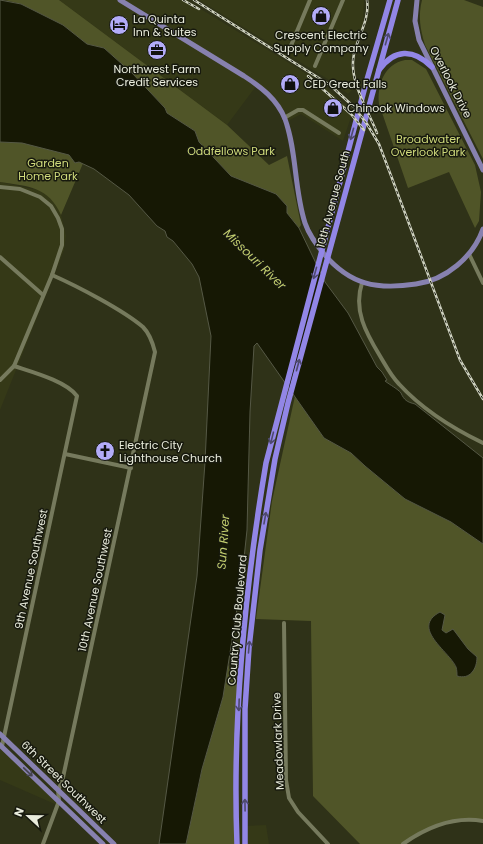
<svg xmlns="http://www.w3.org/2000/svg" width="483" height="844" font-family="Poppins,sans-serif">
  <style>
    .built { fill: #353917 }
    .green { fill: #505528 }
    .water { fill: #161804; stroke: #555845 }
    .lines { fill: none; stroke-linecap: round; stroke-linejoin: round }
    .minor { stroke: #767a5d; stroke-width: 4 }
    .major { stroke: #8781af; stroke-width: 5 }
    .highway { stroke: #9286e6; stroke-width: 5.5 }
    .rail-casing { stroke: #cfd2c0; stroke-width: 2.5 }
    .rail { stroke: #17190e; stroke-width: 1; stroke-dasharray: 3; stroke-linecap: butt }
    .oneway { stroke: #4e4a6f }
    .oneway2 { stroke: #44434e }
    .labels { text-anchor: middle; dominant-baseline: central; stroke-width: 3; stroke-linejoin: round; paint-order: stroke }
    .poi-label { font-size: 11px; fill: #e9ecdc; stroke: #17190e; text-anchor: start }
    .street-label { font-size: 11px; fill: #e9ecdc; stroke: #17190e }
    .park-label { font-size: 11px; fill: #d0db7c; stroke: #17190e }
    .water-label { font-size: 12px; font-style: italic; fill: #c3ce6f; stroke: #17190e }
  </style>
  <rect width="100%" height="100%" fill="#2f3218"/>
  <g class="built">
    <path d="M59,0H186L299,69L323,85L353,111L343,141L301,114L286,122L275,102L257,85L227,125Z"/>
    <path d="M199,0H364L363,23L351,56V69L355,87L348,94L334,83Z"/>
    <path d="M0,182L42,191L55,202L61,215L66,236L64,250L0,410Z"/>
    <path d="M0,746L59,801L57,805L0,780Z"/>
    <path d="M266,825L269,844H245V826Z"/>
  </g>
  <g class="green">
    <path d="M5,0H59L227,125L269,165L287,156L301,225L299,228L287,213V206L276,194L231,176L199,142L195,131L167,113L165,108L132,73L104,48L87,44L63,25L21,4Z"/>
    <path d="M422,0H464L483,7V159L425,45C420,29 418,16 422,0Z"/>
    <path d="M405,60H412L426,69L475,165L481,192L479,221L475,228L449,172L408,188L379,104C377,85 384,64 405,60Z"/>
    <path d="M0,138L56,147L84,161L61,215C49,187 28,186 0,182Z"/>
    <path d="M295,396L324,438L351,453L365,466L405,499L451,522L483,544V821L461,820L428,828L403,844H360L313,796L311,621L256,619L272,501Z"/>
    <path d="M228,665L238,682L235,844H186L202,769L223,697Z"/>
  </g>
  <g class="water">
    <path d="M0,0L21,4L63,25L87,44L104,48L132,73L165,108L167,113L195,131L199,142L231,176L276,194L287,206V213L299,228L325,282L348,313L377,367L382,372L387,380L385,381C390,385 398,389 401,393C404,400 407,402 415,404L483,458V544L451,522L405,499L365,466L351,453L324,438L257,343L254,346L250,412L247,530L242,577L223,697L202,769L186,844H159L197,576L205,462L211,336L199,277L192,264L173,241L167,237L165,231L157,226L129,195L94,169L79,162L75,163L69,155L22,143L0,142Z"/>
    <path d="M440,612L445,615L442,630L446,633L453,629L468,649L477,657C477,669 470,680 457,676C457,674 457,670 456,667C449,651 410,628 440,612Z"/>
  </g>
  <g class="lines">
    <g class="minor">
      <path d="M290,48L310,0"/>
      <path d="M315,66L343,0"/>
      <path d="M284,118L298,110H303L339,133"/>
      <path d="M0,187L20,189L40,197L51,206L58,218L62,229V245L52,275L14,366L0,380"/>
      <path d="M469,254L483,283"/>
      <path d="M0,257L43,295"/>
      <path d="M362,283C353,310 366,333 380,356C386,366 391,376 399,384C421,408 454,429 483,443"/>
      <path d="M65,454L131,468"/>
      <path d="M284,623L286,780L289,798L298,812L328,844"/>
      <path d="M2,746L77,396C66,381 32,372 14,366"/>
      <path d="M43,844L59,801L58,790L62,782L155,352C153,344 150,334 143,327C123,310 77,286 52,275"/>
      <path d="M403,844C427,827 454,816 483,821"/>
    </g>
    <g class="major">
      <path d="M120,0L244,76C261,87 277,99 285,119C297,152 294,189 305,223C309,235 316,244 324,254C350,285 377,290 416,284C446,280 473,257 483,229"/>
      <path d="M417,0L415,21L419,40L483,170"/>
      <path d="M0,734L114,844"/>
      <path d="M0,745L103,844"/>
    </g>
    <g class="highway">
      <path d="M379,70C394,49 413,48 432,67"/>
      <path d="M237,844C232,717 245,588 266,463L366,83L390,0"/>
      <path d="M245,844V709L249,648L260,550L275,459L288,403L398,0"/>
    </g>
    <defs>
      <g id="rail">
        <path d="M183,0L199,9"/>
        <path d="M194,0L330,85L354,107L367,124L379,144L390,173L460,360L483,399"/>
        <path d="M367,0C370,19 358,36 354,54C348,80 368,110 377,133"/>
        <path d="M308,76L351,114L364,130"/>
      </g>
    </defs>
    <use href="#rail" class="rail-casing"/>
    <use href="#rail" class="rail"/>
  </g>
  <defs><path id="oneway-shaft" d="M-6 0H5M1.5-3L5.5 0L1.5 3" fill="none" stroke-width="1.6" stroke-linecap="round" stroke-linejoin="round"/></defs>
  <g class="oneway">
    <use href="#oneway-shaft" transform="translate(387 39) rotate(-74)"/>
    <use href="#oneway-shaft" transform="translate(352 134) rotate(105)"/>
    <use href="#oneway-shaft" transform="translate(315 273) rotate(105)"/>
    <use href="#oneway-shaft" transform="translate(298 365) rotate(-75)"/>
    <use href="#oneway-shaft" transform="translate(272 438) rotate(104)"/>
    <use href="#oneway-shaft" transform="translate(265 518) rotate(-80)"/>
    <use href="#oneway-shaft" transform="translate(249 647) rotate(-85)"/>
    <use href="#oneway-shaft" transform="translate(239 705) rotate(92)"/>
    <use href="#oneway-shaft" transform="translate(245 805) rotate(-91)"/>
  </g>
  <use class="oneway2" href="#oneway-shaft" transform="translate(28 772) rotate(44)"/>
  <defs>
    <symbol id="shop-disc" viewBox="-11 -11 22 22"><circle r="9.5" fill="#b3acf9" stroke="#17190e"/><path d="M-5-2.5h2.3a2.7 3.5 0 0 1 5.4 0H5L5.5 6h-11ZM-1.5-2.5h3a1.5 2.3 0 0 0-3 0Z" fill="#111"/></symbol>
    <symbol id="hotel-disc" viewBox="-11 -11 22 22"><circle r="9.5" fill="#b3acf9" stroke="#17190e"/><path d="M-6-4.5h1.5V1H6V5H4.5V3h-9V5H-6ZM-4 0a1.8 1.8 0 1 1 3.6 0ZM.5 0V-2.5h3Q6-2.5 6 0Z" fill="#111"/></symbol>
    <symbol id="office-disc" viewBox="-11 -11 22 22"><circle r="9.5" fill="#b3acf9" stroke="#17190e"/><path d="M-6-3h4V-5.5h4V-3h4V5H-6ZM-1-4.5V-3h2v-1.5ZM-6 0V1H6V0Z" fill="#111"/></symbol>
    <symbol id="church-disc" viewBox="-11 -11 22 22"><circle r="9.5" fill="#b3acf9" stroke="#17190e"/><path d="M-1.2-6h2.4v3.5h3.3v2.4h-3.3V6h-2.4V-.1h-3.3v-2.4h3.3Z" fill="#111"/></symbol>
  </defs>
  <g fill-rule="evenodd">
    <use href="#shop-disc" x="310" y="5" width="22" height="22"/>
    <use href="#hotel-disc" x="108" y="14" width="22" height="22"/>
    <use href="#office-disc" x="146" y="39" width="22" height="22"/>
    <use href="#shop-disc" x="279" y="73" width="22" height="22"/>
    <use href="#shop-disc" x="322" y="97" width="22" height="22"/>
    <use href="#church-disc" x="94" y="440" width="22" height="22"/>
  </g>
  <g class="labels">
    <g class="poi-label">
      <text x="133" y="19">La Quinta<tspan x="133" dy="13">Inn &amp; Suites</tspan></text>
      <text x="321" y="35" text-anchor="middle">Crescent Electric<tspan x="321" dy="13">Supply Company</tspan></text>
      <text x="157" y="69" text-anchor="middle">Northwest Farm<tspan x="157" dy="13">Credit Services</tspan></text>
      <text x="304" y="84">CED Great Falls</text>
      <text x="347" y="108">Chinook Windows</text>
      <text x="119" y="445">Electric City<tspan x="119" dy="13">Lighthouse Church</tspan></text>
    </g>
    <g class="street-label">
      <text transform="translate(451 82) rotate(63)">Overlook Drive</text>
      <text transform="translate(333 199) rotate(-75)">10th Avenue South</text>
      <text transform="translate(31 569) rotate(-78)">9th Avenue Southwest</text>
      <text transform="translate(95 590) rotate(-78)">10th Avenue Southwest</text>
      <text transform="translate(237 620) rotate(-85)">Country Club Boulevard</text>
      <text transform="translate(278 741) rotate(-92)">Meadowlark Drive</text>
      <text transform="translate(64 782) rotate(44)">6th Street Southwest</text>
    </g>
    <g class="park-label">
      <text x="428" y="139">Broadwater<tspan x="428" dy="13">Overlook Park</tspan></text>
      <text x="231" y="151">Oddfellows Park</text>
      <text x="48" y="163">Garden<tspan x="48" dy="13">Home Park</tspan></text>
    </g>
    <g class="water-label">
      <text transform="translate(255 259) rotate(44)">Missouri River</text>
      <text transform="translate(223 542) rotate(-86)">Sun River</text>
    </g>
  </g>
  <g transform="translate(28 816) rotate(292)" stroke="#17190e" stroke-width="3" paint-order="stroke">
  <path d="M0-3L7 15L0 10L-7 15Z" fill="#e9ecdc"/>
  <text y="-6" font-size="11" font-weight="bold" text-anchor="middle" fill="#e9ecdc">N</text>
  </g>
</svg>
